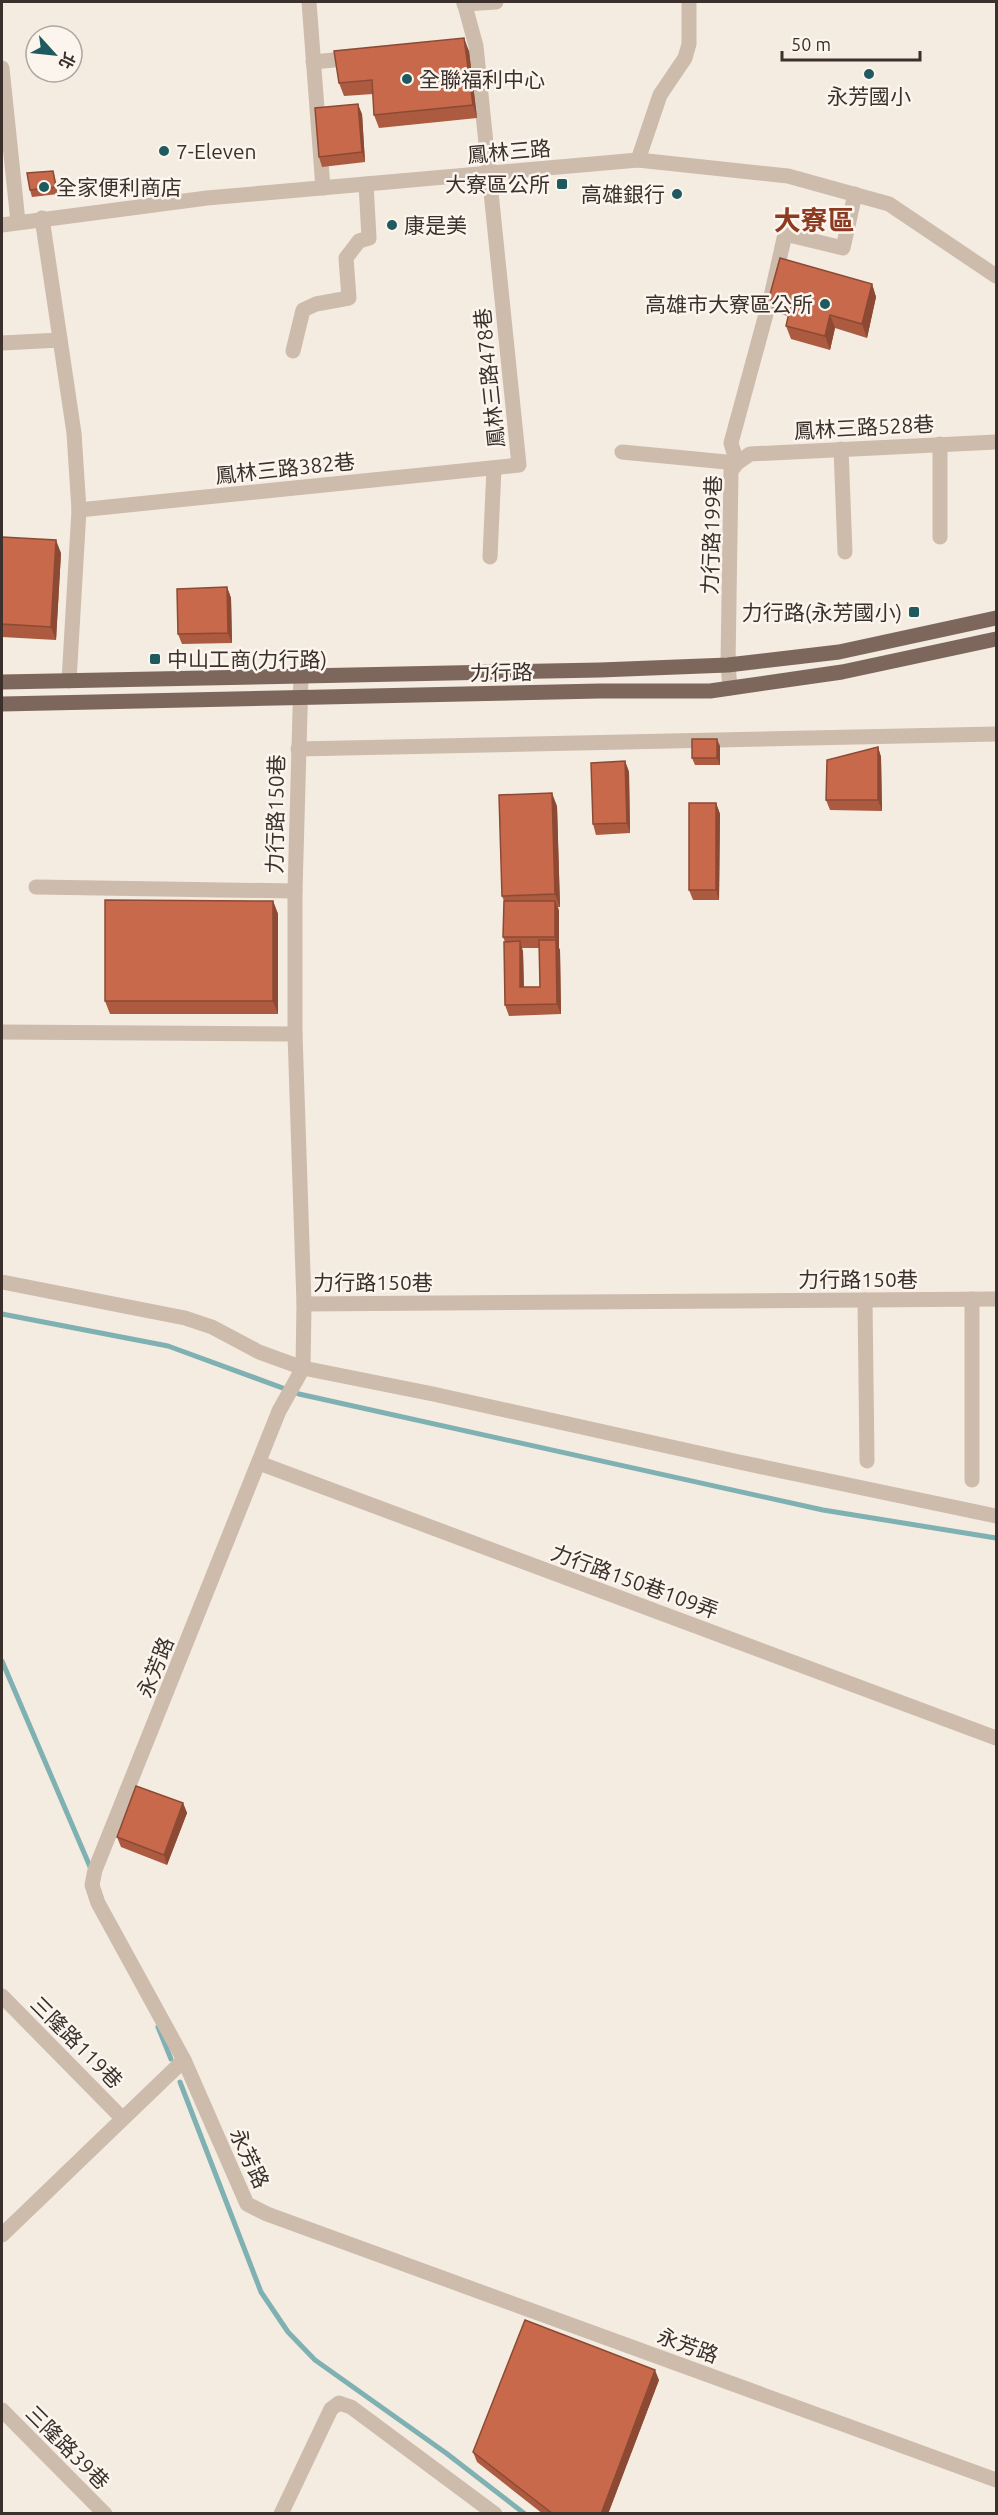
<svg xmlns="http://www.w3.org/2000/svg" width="998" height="2515" font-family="Ubuntu,'Noto Sans TC',sans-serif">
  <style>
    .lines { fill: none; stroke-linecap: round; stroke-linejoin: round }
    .stream { stroke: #7fb0b2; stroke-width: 5 }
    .minor { stroke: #cdbbac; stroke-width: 15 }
    .major { stroke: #7d675c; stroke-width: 15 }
    .wall { fill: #ac5a40; fill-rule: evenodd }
    .shaded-wall { fill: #8c4a34 }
    .building { fill: #c8694b; stroke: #8c4a34; stroke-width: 1.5 }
    .poi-dot { fill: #1f5a5e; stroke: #fbf5ee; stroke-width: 2 }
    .labels { text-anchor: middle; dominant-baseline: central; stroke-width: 5; stroke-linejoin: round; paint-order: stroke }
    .poi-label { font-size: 21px; fill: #3b302b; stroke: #fbf5ee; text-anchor: start }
    .street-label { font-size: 21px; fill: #3b302b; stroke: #fbf5ee }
    .district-label { font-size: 27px; font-weight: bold; fill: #8c3b22; stroke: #fbf5ee }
  </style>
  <rect width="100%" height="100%" fill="#f4ebe1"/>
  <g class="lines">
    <g class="stream">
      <path d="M2,1314L168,1346L299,1394L823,1510L996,1538"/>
      <path d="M2,1661L91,1869"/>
      <path d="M158,2027L171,2059"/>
      <path d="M180,2082L261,2292L288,2332L315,2360L446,2453L525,2514"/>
    </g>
    <g class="minor">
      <path d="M309,2L323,188"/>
      <path d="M464,4L496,2"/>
      <path d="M313,62L354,58"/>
      <path d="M2,68L18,222"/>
      <path d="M638,160L660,95L685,58L689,44V2"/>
      <path d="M42,218L74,433L79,510L69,681"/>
      <path d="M2,225L207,198L638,160L788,176L889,204L996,276"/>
      <path d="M2,343L60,340"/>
      <path d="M293,351L303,310L316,304L349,298L346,258L359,241L369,238L366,184"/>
      <path d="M940,444V537"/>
      <path d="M841,449L845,552"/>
      <path d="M622,452L737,463"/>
      <path d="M737,463L731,443L772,292L785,234L843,248L855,194"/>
      <path d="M79,510L519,465L476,46L464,2"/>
      <path d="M490,557L494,468"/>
      <path d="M301,676L295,891V1034L304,1304L996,1299"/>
      <path d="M730,688L728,665L731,471L737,463L750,454L996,442"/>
      <path d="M298,749L996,734"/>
      <path d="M36,887L295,891"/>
      <path d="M2,1032L295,1034"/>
      <path d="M2,1282L185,1318L212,1327L259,1352L303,1368L433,1394L739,1462L996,1516"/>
      <path d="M972,1299V1480"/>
      <path d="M865,1300L867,1461"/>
      <path d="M304,1304L303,1368L279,1411L95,1870L92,1885L98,1903L184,2060L247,2204L267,2214L996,2480"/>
      <path d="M259,1463L996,1738"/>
      <path d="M2,1996L122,2118"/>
      <path d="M2,2235L184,2060"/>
      <path d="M2,2410L105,2514"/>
      <path d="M281,2514L331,2409L339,2403L351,2407L495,2514"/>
    </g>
    <g class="major">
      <path d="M2,682L600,670L728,665L839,652L996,618"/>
      <path d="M2,704L600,691H710L842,672L996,639"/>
    </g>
  </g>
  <g class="wall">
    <path d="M469,51L477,118L379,128L374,115L373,94L344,96L339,83Z"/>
    <path d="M362,114L365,162L322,167L319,157Z"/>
    <path d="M53,171L55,178L58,194L32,197L30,190Z"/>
    <path d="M872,284L876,297L867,338L835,328L830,350L791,339L786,326L788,316L774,312L769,298Z"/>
    <path d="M2,537L61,553L56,640L2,637Z"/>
    <path d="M227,587L231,598L232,643L182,644L178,634Z"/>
    <path d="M720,746V765H695L692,758Z"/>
    <path d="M878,747L881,757L882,811L830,810L826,800Z"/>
    <path d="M625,761L629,772L630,833L596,835L593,824Z"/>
    <path d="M716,803L720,814L719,900H693L689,890Z"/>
    <path d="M557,806L560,907H558L559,911V948L560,950L561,1014L509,1016L505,1005V942L503,937L504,901L502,896ZM522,948H539L540,987H524L523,952Z"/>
    <path d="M273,901L278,914V1014H110L105,1001Z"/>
    <path d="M183,1803L187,1813L167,1865L121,1847L117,1837Z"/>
    <path d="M659,2380L608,2514H543L477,2462L473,2452Z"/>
  </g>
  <g class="shaded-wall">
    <path d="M464,38L469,51L477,118L473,105Z"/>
    <path d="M358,104L362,114L365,162L362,152Z"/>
    <path d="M872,284L876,297L867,338L862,324Z"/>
    <path d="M830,315L835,328L830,350L825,336Z"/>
    <path d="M56,540L61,553L56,640L51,627Z"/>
    <path d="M227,587L231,598L232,643L228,633Z"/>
    <path d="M717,739L720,746V765L717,758Z"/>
    <path d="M878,747L881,757L882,811L878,800Z"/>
    <path d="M625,761L629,772L630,833L627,823Z"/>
    <path d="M552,793L557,806L560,907L555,894Z"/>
    <path d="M716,803L720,814L719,900L716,890Z"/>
    <path d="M273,901L278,914V1014L273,1001Z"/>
    <path d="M555,901L559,911V948L560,950L561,1014L557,1004L556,940L555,937Z"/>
    <path d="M520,941L523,952L524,997L520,987Z"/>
    <path d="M183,1803L187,1813L167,1865L164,1855Z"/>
    <path d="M655,2370L659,2380L608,2514H601Z"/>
  </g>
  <g class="building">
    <path d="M464,38L473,105L374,115L372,80L339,83L334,51Z"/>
    <path d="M358,104L362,152L319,157L315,108Z"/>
    <path d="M53,171L56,187L30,190L27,173Z"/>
    <path d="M780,258L872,284L862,324L830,315L825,336L786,326L791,304L769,298Z"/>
    <path d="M2,537L56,540L51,627L2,624Z"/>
    <path d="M227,587L228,633L178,634L177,589Z"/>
    <rect x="692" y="739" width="25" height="19"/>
    <path d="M878,747V800H826L827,760Z"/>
    <path d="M625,761L627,823L593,824L591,763Z"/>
    <path d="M552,793L555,894L502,896L499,795Z"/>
    <rect x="689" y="803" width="27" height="87"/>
    <path d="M105,900L273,901V1001H105Z"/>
    <path d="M504,901H555V937H503Z"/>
    <path d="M539,940H556L557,1004L505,1005L504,942L520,941V987H540Z"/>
    <path d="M136,1786L183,1803L164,1855L117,1837Z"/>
    <path d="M525,2320L655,2370L601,2514H553L473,2452Z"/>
  </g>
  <g class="poi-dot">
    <circle cx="869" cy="74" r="6"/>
    <circle cx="407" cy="79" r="6"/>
    <circle cx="164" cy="151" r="6"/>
    <rect x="556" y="178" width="12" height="12" rx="3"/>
    <circle cx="44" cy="187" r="6"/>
    <circle cx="677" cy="194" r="6"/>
    <circle cx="392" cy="225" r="6"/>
    <circle cx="825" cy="304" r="6"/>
    <rect x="908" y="606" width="12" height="12" rx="3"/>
    <rect x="149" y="653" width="12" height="12" rx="3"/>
  </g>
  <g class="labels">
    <g class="poi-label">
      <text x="419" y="79">全聯福利中心</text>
      <text x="869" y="96" text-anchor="middle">永芳國小</text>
      <text x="176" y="151">7-Eleven</text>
      <text x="550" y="184" text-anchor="end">大寮區公所</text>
      <text x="56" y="187">全家便利商店</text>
      <text x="665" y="194" text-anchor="end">高雄銀行</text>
      <text x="404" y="225">康是美</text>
      <text x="813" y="304" text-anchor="end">高雄市大寮區公所</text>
      <text x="902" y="612" text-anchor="end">力行路(永芳國小)</text>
      <text x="167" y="659">中山工商(力行路)</text>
    </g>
    <g class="street-label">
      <text transform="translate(509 151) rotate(-5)">鳳林三路</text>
      <text transform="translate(489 378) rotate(-96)">鳳林三路478巷</text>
      <text transform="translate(864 427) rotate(-3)">鳳林三路528巷</text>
      <text transform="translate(285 468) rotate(-6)">鳳林三路382巷</text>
      <text transform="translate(711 535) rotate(-88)">力行路199巷</text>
      <text transform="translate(501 672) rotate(-1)">力行路</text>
      <text transform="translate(275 814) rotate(-89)">力行路150巷</text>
      <text x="858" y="1279">力行路150巷</text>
      <text x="373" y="1282">力行路150巷</text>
      <text transform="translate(635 1581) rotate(20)">力行路150巷109弄</text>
      <text transform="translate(155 1667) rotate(-68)">永芳路</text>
      <text transform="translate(77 2042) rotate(45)">三隆路119巷</text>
      <text transform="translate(250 2158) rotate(65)">永芳路</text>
      <text transform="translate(688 2345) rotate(20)">永芳路</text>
      <text transform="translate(68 2447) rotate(45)">三隆路39巷</text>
    </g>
    <g class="district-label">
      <text x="814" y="220">大寮區</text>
    </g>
  </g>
  <rect width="998" height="2515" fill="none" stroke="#3b302b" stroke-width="6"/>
  <g transform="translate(54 54) rotate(117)"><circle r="28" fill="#fbf5ee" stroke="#aea6a0" stroke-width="1.5"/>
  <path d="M0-4.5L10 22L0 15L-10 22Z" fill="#1f5a5e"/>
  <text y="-9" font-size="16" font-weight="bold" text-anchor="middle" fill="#3b302b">北</text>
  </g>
  <path d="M782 51v9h138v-9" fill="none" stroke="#3b302b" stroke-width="3"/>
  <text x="791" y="51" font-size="18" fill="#3b302b" stroke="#fbf5ee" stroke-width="4.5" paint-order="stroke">50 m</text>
</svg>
